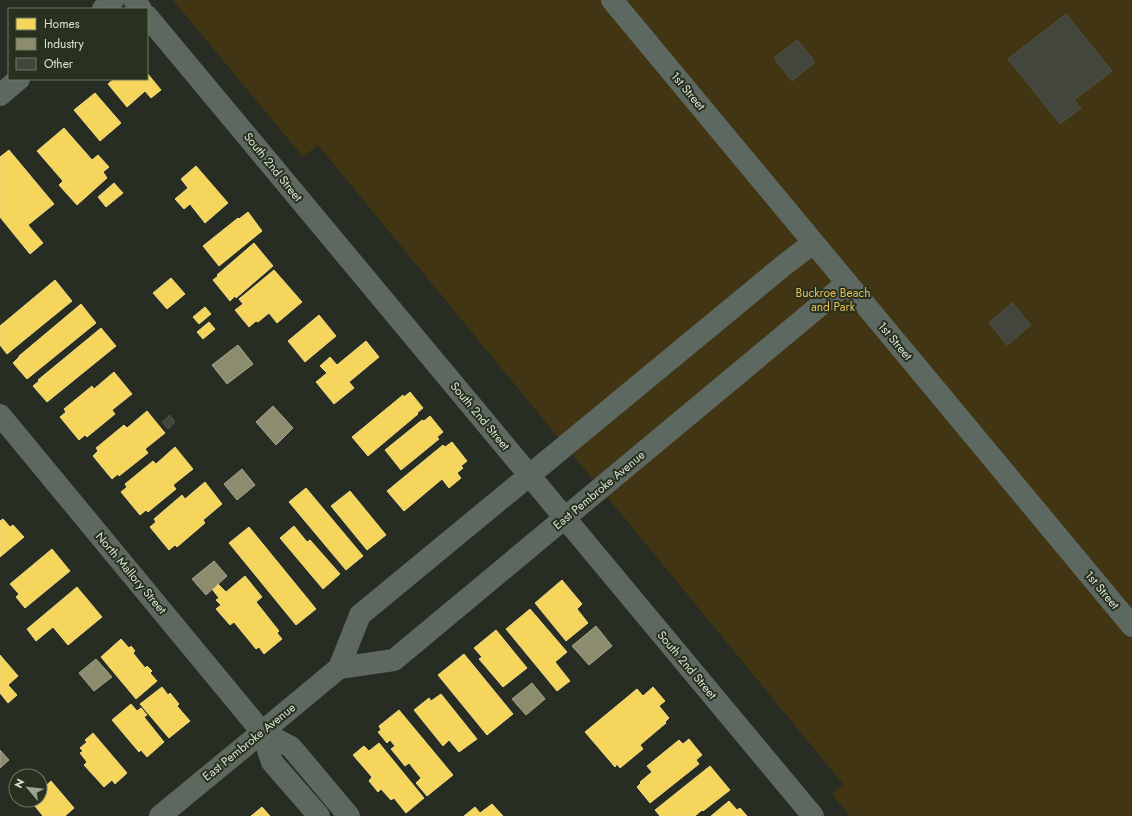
<svg xmlns="http://www.w3.org/2000/svg" width="1132" height="816" font-family="Jost,sans-serif">
  <style>
    .green { fill: #413513 }
    .homes { fill: #f6d55c; stroke: #eed980 }
    .industry { fill: #8c8c6e; stroke: #a3a68d }
    .building { fill: #43463c; stroke: #4e5248 }
    .lines { fill: none; stroke-linecap: round; stroke-linejoin: round }
    .minor { stroke: #5d6860; stroke-width: 22 }
    .major { stroke: #5d685e; stroke-width: 22 }
    .labels { text-anchor: middle; dominant-baseline: central; stroke-width: 4; stroke-linejoin: round; paint-order: stroke }
    .street-label { font-size: 12px; fill: #dae1d5; stroke: #27311e }
    .park-label { font-size: 12px; fill: #eabd58; stroke: #27311e }
  </style>
  <rect width="100%" height="100%" fill="#272d22"/>
  <path class="green" d="M173,0H1132V816H850L832,794L843,784L318,145L303,157Z"/>
  <g class="homes">
    <path d="M147,73L161,90L151,98L145,91L127,107L108,84L114,79H147Z"/>
    <path d="M95,93L121,123L100,141L74,110Z"/>
    <path d="M64,128L92,160L98,155L109,167L103,172L107,178L77,205L59,185L63,181L37,151Z"/>
    <path d="M9,150L54,204L28,225L43,243L30,254L0,217V157Z"/>
    <path d="M196,166L228,203L205,223L190,204L184,209L175,199L188,188L181,179Z"/>
    <path d="M114,183L123,193L106,207L98,197Z"/>
    <path d="M248,212L262,231L219,266L203,246L238,218L239,219Z"/>
    <path d="M254,243L273,266L236,298L235,296L230,301L213,280L218,276L217,275Z"/>
    <path d="M274,270L302,302L277,323L269,313L258,322L256,321L249,327L235,310L243,304L239,299Z"/>
    <path d="M171,278L185,294L167,309L153,293Z"/>
    <path d="M55,280L72,301L7,354L0,345V326Z"/>
    <path d="M81,304L96,323L27,379L13,363L19,357V356Z"/>
    <path d="M205,307L211,314L199,324L193,317Z"/>
    <path d="M319,315L336,336L305,362L288,341Z"/>
    <path d="M209,322L215,329L203,339L197,332Z"/>
    <path d="M101,328L116,346L47,402L33,386L39,381L38,380Z"/>
    <path d="M366,341L379,357L349,382L354,388L334,404L316,382L327,373L320,366L330,357L337,365Z"/>
    <path d="M114,372L132,394L112,410L115,414L87,437L85,435L79,440L60,417L66,412L64,409L92,386L94,389Z"/>
    <path d="M410,392L423,408L417,413L418,414L368,456L352,437L403,395L404,397Z"/>
    <path d="M147,411L165,433L145,449L148,453L119,476L118,474L112,479L93,456L98,451L96,448L124,425L127,428Z"/>
    <path d="M430,416L443,432L437,437L439,439L401,470L385,450L422,420L424,421Z"/>
    <path d="M452,442L467,461L461,466L463,468L457,473L461,478L449,488L442,479L404,511L387,491L443,445L445,447Z"/>
    <path d="M175,447L193,469L173,485L176,489L148,512L146,510L140,515L121,492L127,487L125,484L153,461L156,464Z"/>
    <path d="M205,482L222,504L203,520L205,523L177,547L175,545L169,550L150,527L156,522L154,519L182,495L185,499Z"/>
    <path d="M306,488L363,556L346,570L289,502Z"/>
    <path d="M350,491L386,535L367,550L331,506Z"/>
    <path d="M3,519L10,527L13,525L24,537L0,557V521Z"/>
    <path d="M294,526L307,542L310,540L340,574L323,589L280,538Z"/>
    <path d="M249,527L316,609L296,625L229,543Z"/>
    <path d="M52,549L70,571L25,608L16,597L19,594L10,584Z"/>
    <path d="M245,576L262,597L256,602L279,631L277,633L282,639L264,654L259,647L256,649L234,622L230,625L216,609L221,605L216,600L219,598L212,589L218,584L226,592Z"/>
    <path d="M562,580L582,604L577,609L588,623L566,641L535,603Z"/>
    <path d="M77,587L102,617L68,645L53,627L36,641L27,629Z"/>
    <path d="M530,609L567,652L555,662L570,681L557,691L506,629Z"/>
    <path d="M496,630L527,668L503,687L479,659L482,657L474,648Z"/>
    <path d="M121,639L129,648L131,646L135,651L133,653L145,668L147,666L152,671L150,673L157,681L136,699L101,657Z"/>
    <path d="M464,654L513,714L487,735L438,675Z"/>
    <path d="M0,655L18,676L8,685L17,695L8,703L0,693Z"/>
    <path d="M162,687L168,695L170,693L179,704L177,706L190,721L169,738L140,704Z"/>
    <path d="M653,687L665,701L659,706L669,718L665,722L666,723L640,745L643,749L620,768L617,764L615,767L585,732L637,689L643,696Z"/>
    <path d="M441,694L477,739L459,752L449,740L443,746L414,710L429,698L431,701Z"/>
    <path d="M131,704L137,711L141,708L147,715L144,717L164,742L147,757L141,750L139,752L112,720Z"/>
    <path d="M399,710L453,775L427,796L416,783L421,778L409,763L405,766L391,749L395,746L390,740L387,743L378,732L381,730L379,726Z"/>
    <path d="M93,733L127,773L115,784L112,780L104,787L84,765L87,762L80,753L83,751L80,748L87,742L85,740Z"/>
    <path d="M689,739L702,755L696,760L699,764L650,803L637,787L641,783L640,782L652,772L647,766L679,740L683,744Z"/>
    <path d="M379,743L424,798L406,813L394,798L391,800L381,789L378,792L369,781L372,777L353,755L364,746L369,751Z"/>
    <path d="M710,766L730,790L703,811L702,810L695,816H660L655,810Z"/>
    <path d="M51,781L74,808L65,816H43L30,800H40V791Z"/>
    <path d="M729,801L737,810L740,808L747,816H711Z"/>
    <path d="M492,804L503,816H464L475,807L480,813Z"/>
    <path d="M262,807L270,816H251Z"/>
  </g>
  <g class="industry">
    <path d="M238,345L253,364L227,384L212,365Z"/>
    <path d="M273,406L293,428L276,445L256,422Z"/>
    <path d="M242,469L255,485L237,500L224,484Z"/>
    <path d="M214,561L227,576L206,595L192,579Z"/>
    <path d="M596,626L612,646L589,665L572,646Z"/>
    <path d="M96,659L112,677L94,691L79,673Z"/>
    <path d="M532,683L545,699L526,715L512,699Z"/>
    <path d="M0,750L9,760L0,768Z"/>
  </g>
  <g class="building">
    <path d="M1066,14L1112,71L1074,100L1081,108L1060,124L1008,59Z"/>
    <path d="M797,40L815,62L792,81L774,58Z"/>
    <path d="M1012,303L1031,325L1007,345L989,323Z"/>
    <path d="M170,415L175,422L168,429L162,422Z"/>
  </g>
  <g class="lines">
    <g class="minor">
      <path d="M134,0L141,9"/>
      <path d="M612,0L1132,626"/>
      <path d="M103,9L113,0"/>
      <path d="M147,16L813,816"/>
      <path d="M0,95L19,79"/>
      <path d="M0,415L262,732L339,668L360,615L783,266L813,243"/>
      <path d="M339,668L394,660L847,283"/>
    </g>
    <g class="major">
      <path d="M262,732L291,747L349,816"/>
      <path d="M262,732L272,762L319,816"/>
      <path d="M160,816L262,732"/>
    </g>
  </g>
  <g class="labels">
    <g class="street-label">
      <text transform="translate(688 91) rotate(50)">1st Street</text>
      <text transform="translate(273 167) rotate(51)">South 2nd Street</text>
      <text transform="translate(895 341) rotate(50)">1st Street</text>
      <text transform="translate(480 416) rotate(50)">South 2nd Street</text>
      <text transform="translate(599 490) rotate(-40)">East Pembroke Avenue</text>
      <text transform="translate(131 573) rotate(50)">North Mallory Street</text>
      <text transform="translate(1102 590) rotate(50)">1st Street</text>
      <text transform="translate(687 665) rotate(50)">South 2nd Street</text>
      <text transform="translate(249 742) rotate(-39)">East Pembroke Avenue</text>
    </g>
    <g class="park-label">
      <text x="833" y="293">Buckroe Beach<tspan x="833" dy="14">and Park</tspan></text>
    </g>
  </g>
  <rect x="8" y="8" width="140" height="72" fill="#27311e" stroke="#6f7767"/>
  <rect x="16" y="18" width="20" height="12" fill="#f6d55c" stroke="#6f7767"/>
  <text x="44" y="28" font-size="12" fill="#dae1d5">Homes</text>
  <rect x="16" y="38" width="20" height="12" fill="#8c8c6e" stroke="#6f7767"/>
  <text x="44" y="48" font-size="12" fill="#dae1d5">Industry</text>
  <rect x="16" y="58" width="20" height="12" fill="#43463c" stroke="#6f7767"/>
  <text x="44" y="68" font-size="12" fill="#dae1d5">Other</text>
  <g transform="translate(28 788) rotate(298)"><circle r="19" fill="#27311e" stroke="#6f7767"/>
  <path d="M0-3L7 15L0 10L-7 15Z" fill="#9ba296"/>
  <text y="-6" font-size="11" font-weight="bold" text-anchor="middle" fill="#dae1d5">N</text>
  </g>
</svg>
